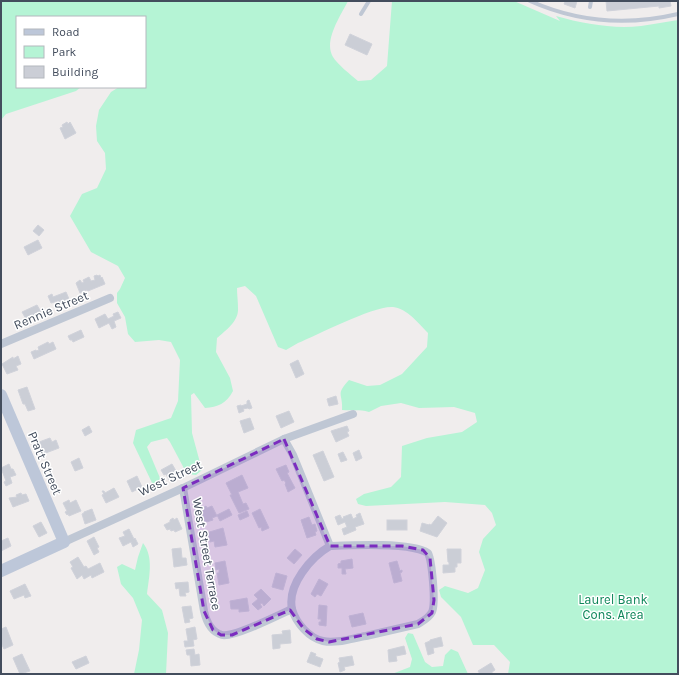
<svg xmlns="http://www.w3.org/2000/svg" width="679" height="675" font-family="Karla,sans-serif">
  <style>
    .green { fill: #b5f4d5 }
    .building { fill: #cbced6; stroke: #d0d2da }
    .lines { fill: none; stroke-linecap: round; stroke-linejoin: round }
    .lane { stroke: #bfc7d4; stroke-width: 4 }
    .street { stroke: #bfc7d4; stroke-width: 8 }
    .secondary { stroke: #bdc7d9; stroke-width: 12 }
    .marked { fill: #7b2cbf; fill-opacity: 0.2; stroke: #7b2cbf; stroke-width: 3; stroke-dasharray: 8 5; stroke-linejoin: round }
    .labels { text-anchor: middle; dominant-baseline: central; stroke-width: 3; stroke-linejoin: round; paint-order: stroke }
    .street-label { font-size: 13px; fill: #434d5d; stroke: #fff }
    .park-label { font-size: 13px; fill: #0c8558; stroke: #fff }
  </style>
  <rect width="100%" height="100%" fill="#f0eded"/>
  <g class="green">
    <path d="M1,1H348C341,15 323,41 333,57C337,64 351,75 358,81L371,80L387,66L392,1H514L560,21L556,16C584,24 613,29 641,26C654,24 666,22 678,20V674H508L510,662L494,645H473L461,617L441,597L439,590L445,586L468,593L478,588L485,570L479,552L483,539L496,525L492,513L485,505L445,502L366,506L358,504L356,499L364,494L391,487L401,477L402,446L427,438L462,432L477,422L475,413L454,407L419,408L401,403L381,406L369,412C359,409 352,411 342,410C343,393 335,395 349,380L367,386L380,385L402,374L427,347L428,333C418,323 408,309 393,307C375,305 317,335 298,343L286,350L278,347L256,296L245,286L237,288C237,295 238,301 238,308C239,321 226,330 217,338L216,352L230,378L233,391C226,404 218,407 205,408L194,393L191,395L192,433L202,470L196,475L187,474L170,442L167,438L151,442L147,447L160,478L158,487H154L133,443L136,430L171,418L178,401L180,360L171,342L159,340L135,342L128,334L125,317L117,303V293L120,289L125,278L118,266L91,252L70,216L82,194L97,188L106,169L105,153L97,141L96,126L99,110L111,92L119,87H145V17H17V87H81L76,91L6,114L1,120Z"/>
    <path d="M143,543C154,557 149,577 147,594L162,610L168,633L166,674H134L139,650L142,620L133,598L121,584L117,567L122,564L135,570L138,557Z"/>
    <path d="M408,633L413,634L425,662L432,667L443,666L445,655L451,649L458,652L468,674H392L410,667L412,659L405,638Z"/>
  </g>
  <g class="building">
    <path d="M563,1H577L575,8L564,4L565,2Z"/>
    <path d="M606,1H670L671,6L659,8V6L607,11Z"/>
    <path d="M350,34L372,44L367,55L345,45Z"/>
    <path d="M67,122L68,124L70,122L76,133L65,139L60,128L63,127L62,125Z"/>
    <path d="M38,225L44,230L39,236L33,231Z"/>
    <path d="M38,240L42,248L28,255L24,247Z"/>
    <path d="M97,275L98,276L100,275L101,278L102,277L105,284L88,291L87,290L80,293L76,283L80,280L82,283L84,282L83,280L89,277L91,281L95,280L94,276Z"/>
    <path d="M66,292L69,299L65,300L66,302L59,304L58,301L51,303L48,296L52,294L53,297Z"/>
    <path d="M37,305L41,312L26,319L22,312Z"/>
    <path d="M118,312L121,318L114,321L116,327L112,329L109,323L99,328L95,319L105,314L108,319L114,316L113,314Z"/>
    <path d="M81,330L84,337L73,342L72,340H70L68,336Z"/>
    <path d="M48,342L49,344L53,342L56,349L34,359L31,352L36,350V351L39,350L38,347Z"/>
    <path d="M18,356L21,364L16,366L18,370L7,374L2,364L13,357V359Z"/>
    <path d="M298,360L304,374L296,378L290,364Z"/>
    <path d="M27,387L35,409L28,411L25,404H23L18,390Z"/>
    <path d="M336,396L338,404L329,406L327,399Z"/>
    <path d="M249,400L252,408L249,409L248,408L243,409L244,411L239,413L237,406L241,405V406L247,404V401Z"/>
    <path d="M289,411L294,422L281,428L276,416Z"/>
    <path d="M250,418L254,429L244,433L240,421Z"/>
    <path d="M89,426L92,432L85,436L82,430Z"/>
    <path d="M347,426L349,431L347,432L349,436L336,442L331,431Z"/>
    <path d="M50,438L52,442L56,440L59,448L43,454L39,442Z"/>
    <path d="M359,450L362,458L356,461L353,453Z"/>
    <path d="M323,451L334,477L324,481L313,455Z"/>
    <path d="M343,452L347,460L341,462L338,454Z"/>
    <path d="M79,458L83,468L75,471L71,462Z"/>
    <path d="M9,464L11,469H13L16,475L10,477L12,483L6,486L4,482L6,481L1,468Z"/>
    <path d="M172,464L179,476L169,480L166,474L164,475L161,470Z"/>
    <path d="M286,465L289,472L287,473L295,488L288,492L285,484L286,483L284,480L282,481L276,469Z"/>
    <path d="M242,475L248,488L238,492L243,504L246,503L249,509L239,513L230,495H232L226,483Z"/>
    <path d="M137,476L142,487L132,492L127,481Z"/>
    <path d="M114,488L119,497L106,503L102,495L104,494L102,491H104L105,493Z"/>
    <path d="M21,493L22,495L26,494L29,501L13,507L9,498L17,497L16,495Z"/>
    <path d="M69,500L70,503L76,500L81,511L69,516L68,514L67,515L65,512L67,511L63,503Z"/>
    <path d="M206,506L207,508L212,506L217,516L212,518L213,520L203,523L198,511Z"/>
    <path d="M92,509L96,520L85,524L82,514L84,513V512Z"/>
    <path d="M229,509L232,515L220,521L217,515Z"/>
    <path d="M260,509L269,528L262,531L261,527L259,528L252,513Z"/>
    <path d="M247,511L249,516L240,520L238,515Z"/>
    <path d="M360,513L364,524L355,527L356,530L344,535L342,529L347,527L345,522L338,525L335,517L340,515L342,519L344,518L343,517L351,514L353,519L357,517L356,515Z"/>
    <path d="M438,516L447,523L437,537L420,531L422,523L429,525V524L431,525Z"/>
    <path d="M309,517L312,525L315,524L317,531L315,532L316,535L307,538L301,520Z"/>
    <path d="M173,518L174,520L177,518L182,529L175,532L174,530L171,531L170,529L167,530L164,525L170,522V520Z"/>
    <rect x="387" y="520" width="20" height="10"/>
    <path d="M41,522L47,533L39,537L33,526Z"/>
    <path d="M223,528L227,545L215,547L214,541L210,542L209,539L207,540L206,533Z"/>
    <path d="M129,529L134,539L135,538L138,544L133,547L131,542L123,546L119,538L125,536L123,532Z"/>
    <path d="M94,537L99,547L97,548L99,552L94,555L87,541Z"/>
    <path d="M8,538L11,546L1,551V541Z"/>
    <path d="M181,548L182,558H186L187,565L174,567L172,549Z"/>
    <path d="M295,549L302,555L294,564L287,558Z"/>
    <path d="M447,549H461V563H457V567H455V572L443,573V565H449V562H448Z"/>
    <path d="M78,557L84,567L86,566L88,569L100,563L104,572L92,578L91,575L84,579L82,575L77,579L71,568L73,567L70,562Z"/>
    <path d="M352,559L353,568L345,569L346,574H342V568H338V564L341,563V561Z"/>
    <path d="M225,561L229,583L219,585L217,573H219V569L216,570L215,563Z"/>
    <path d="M397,561L400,571L402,570V572L400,573L402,581L394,583L389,563Z"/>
    <path d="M276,573L287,576L283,590L272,587Z"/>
    <path d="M319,579L328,584L321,596L317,594L315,597L311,594Z"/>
    <path d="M188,582L189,592L185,593L186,596H180L179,588L176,589L175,583Z"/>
    <path d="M25,584L31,596L25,598L24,595L14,599L10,591Z"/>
    <path d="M261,589L271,599L264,606L262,603L260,604L262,607L258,610L252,604L258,599L254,595Z"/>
    <path d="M247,598L249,611L239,612V609H231L230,601Z"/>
    <path d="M319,605L327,606L326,626L319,625V622H321V619H318Z"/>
    <path d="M191,606L193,618L189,619L190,622L185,623L182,607Z"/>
    <path d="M363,613L366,624L352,627L349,616Z"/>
    <path d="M6,627L13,645L4,649L1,643V629Z"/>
    <path d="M195,627L197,639L193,640L194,646L185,647L184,641H188L186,629Z"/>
    <path d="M290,630L291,643L280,644V648L273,649L272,635L283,634L282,631Z"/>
    <path d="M441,637L443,646L433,648L434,653L428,655L425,643L430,641V640Z"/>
    <path d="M404,646L406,654L396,656L397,661L389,662L388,650Z"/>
    <path d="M194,649L195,655L199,654L200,665L191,666L190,655H187L186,650Z"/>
    <path d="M311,652L316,654L315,656L323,659L320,667L307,662Z"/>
    <path d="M22,654L30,671L20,674L13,658Z"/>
    <path d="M86,656L89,663L76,669L72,662Z"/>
    <path d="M352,656L354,665L344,667L345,670L340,672L338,663L340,662L339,658Z"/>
    <path d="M491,663L495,670L492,672V673L480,674L478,671Z"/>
  </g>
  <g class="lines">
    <g class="lane">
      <path d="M530,1C577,22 627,26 678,14"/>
      <path d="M590,7L591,1"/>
      <path d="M361,14L369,1"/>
    </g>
    <g class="street">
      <path d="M1,344L110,298"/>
      <path d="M183,488L204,611C206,620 211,632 222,635C233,638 279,615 292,609C287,585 311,557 330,546L293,455L284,439"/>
      <path d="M64,542L183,488L284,439L353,414"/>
      <path d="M292,609C296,623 309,638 323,641C337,644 353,638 366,636C383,632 401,628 418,624C423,621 429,618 432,612C436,603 432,561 428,553C411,542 352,545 330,546"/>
    </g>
    <path class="secondary" d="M1,395L64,542L1,571"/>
  </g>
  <path class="marked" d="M284,439L330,546H402L423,550L430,558L434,600L432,613L418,624L329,642L317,639L304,629L290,610L232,635H221L213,630L204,611L183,488Z"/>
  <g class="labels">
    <g class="street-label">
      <text transform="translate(51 310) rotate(-23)">Rennie Street</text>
      <text transform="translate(45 463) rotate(67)">Pratt Street</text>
      <text transform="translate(170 478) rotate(-25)">West Street</text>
      <text transform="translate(207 554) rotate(80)">West Street Terrace</text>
    </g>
    <g class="park-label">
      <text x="613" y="599">Laurel Bank<tspan x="613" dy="15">Cons. Area</tspan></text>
    </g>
  </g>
  <rect width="679" height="675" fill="none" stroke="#434d5d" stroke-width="4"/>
  <rect x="16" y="16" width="130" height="72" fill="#ffffff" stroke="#b4b8be"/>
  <rect x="24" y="29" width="20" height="6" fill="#bdc7d9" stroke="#b4b8be"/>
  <text x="52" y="36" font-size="12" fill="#434d5d">Road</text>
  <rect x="24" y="46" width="20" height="12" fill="#b5f4d5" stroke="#b4b8be"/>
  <text x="52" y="56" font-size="12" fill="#434d5d">Park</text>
  <rect x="24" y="66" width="20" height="12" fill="#cbced6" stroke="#b4b8be"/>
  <text x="52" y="76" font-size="12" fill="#434d5d">Building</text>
</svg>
